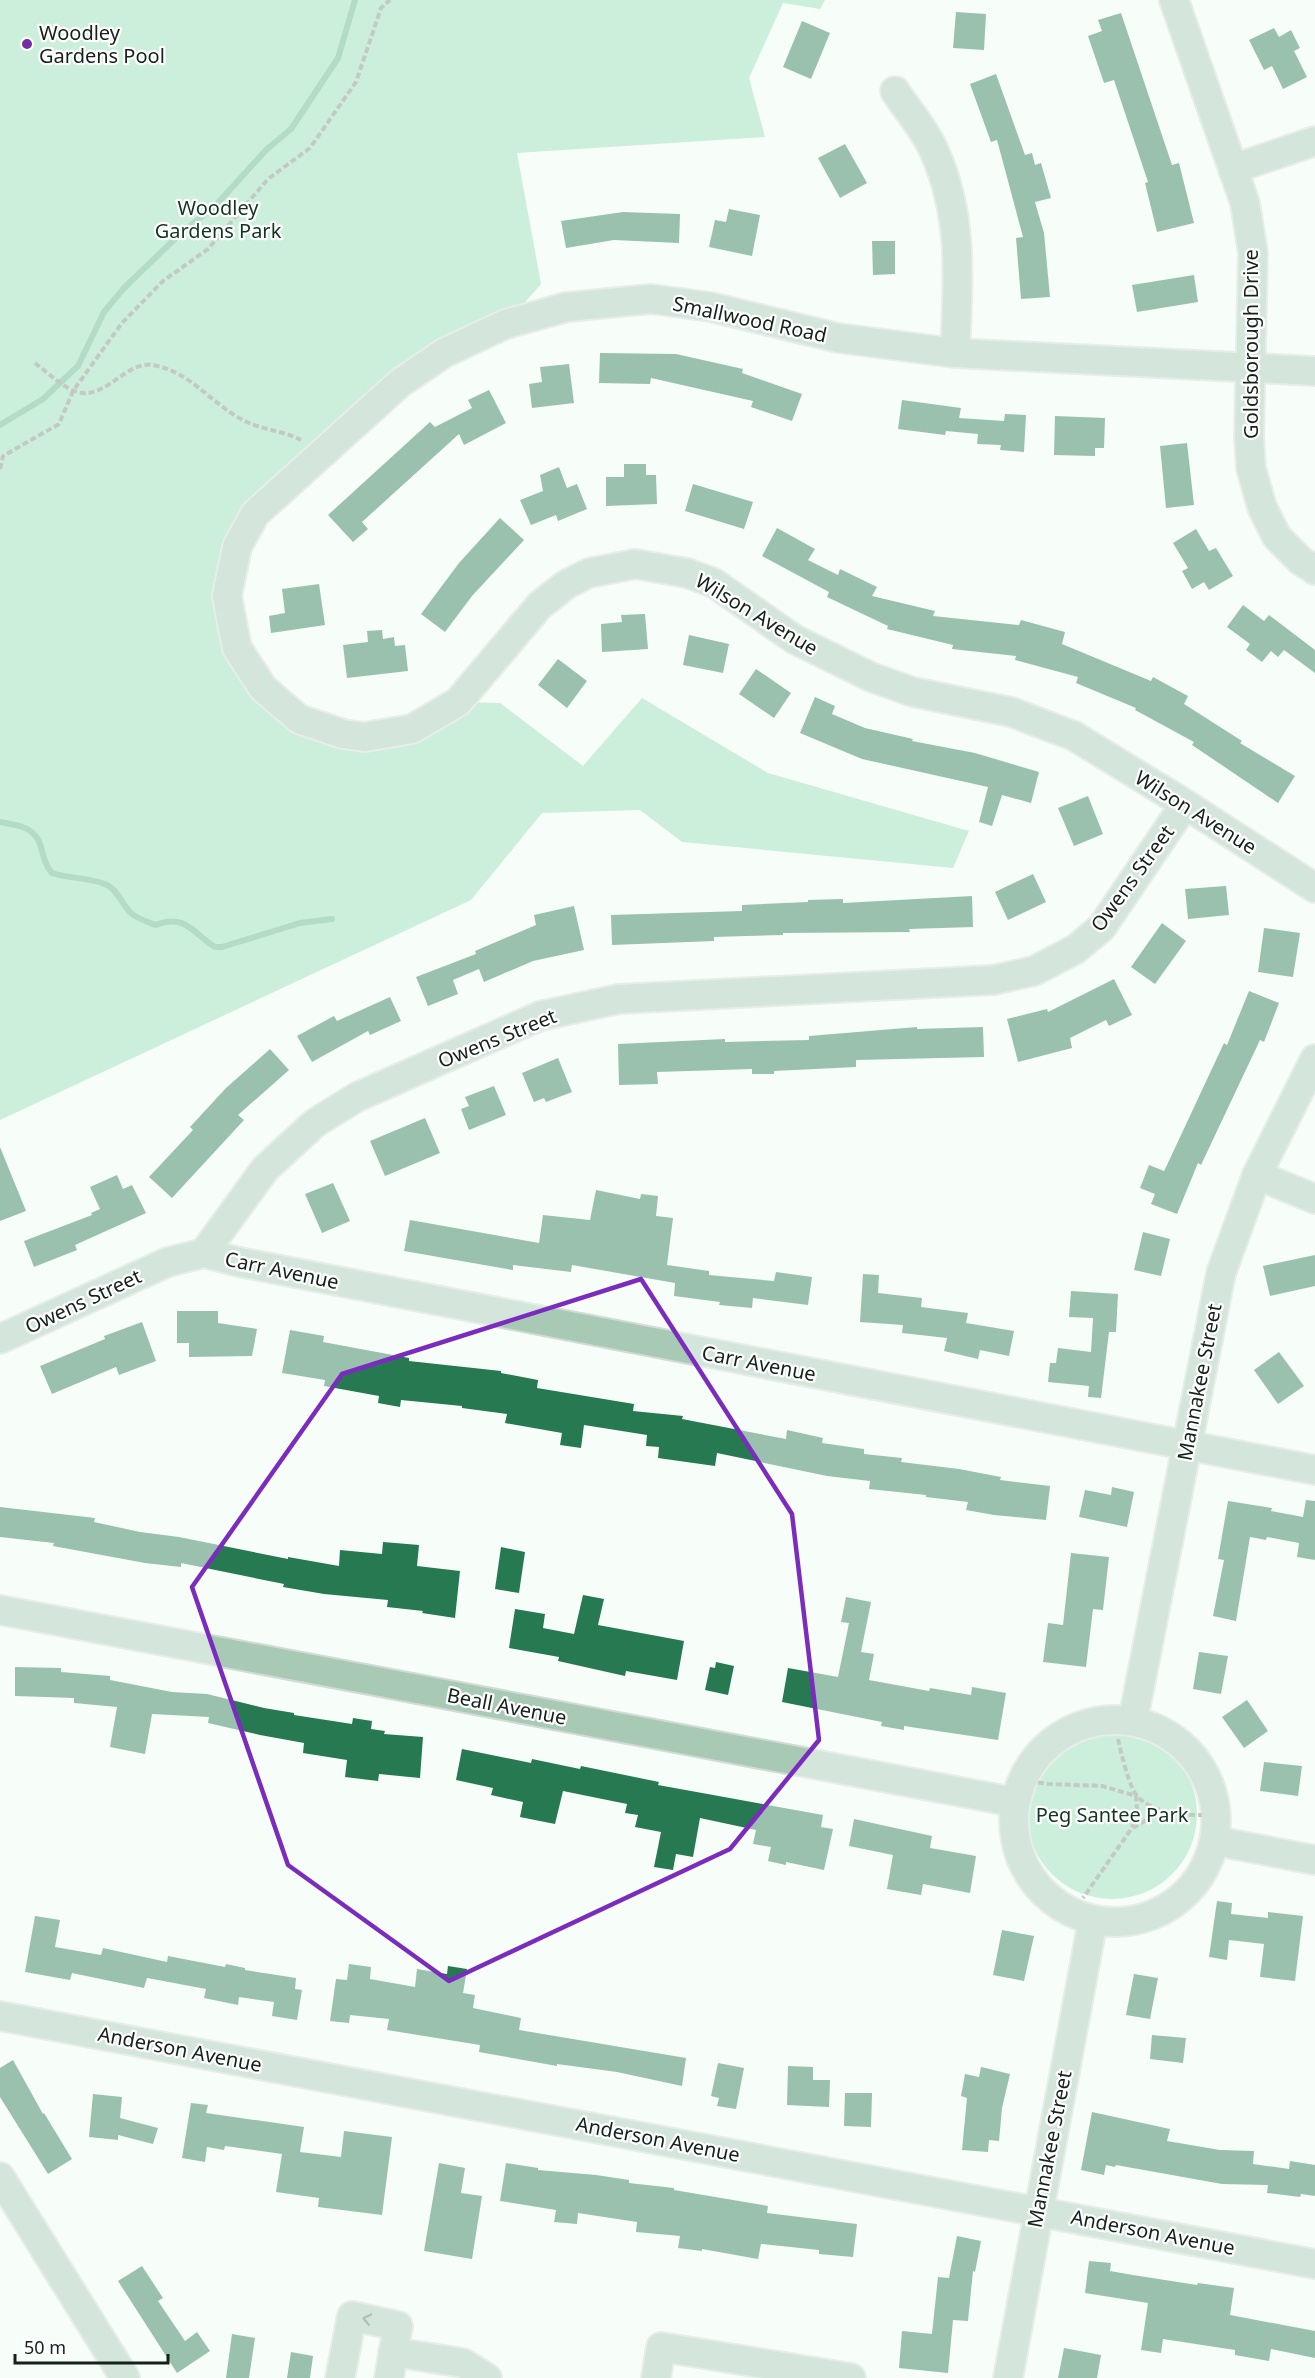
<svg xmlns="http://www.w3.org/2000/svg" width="1315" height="2378" font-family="'Noto Sans',sans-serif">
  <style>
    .green { fill: #96ddb4 }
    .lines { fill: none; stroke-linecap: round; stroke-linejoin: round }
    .stream { stroke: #61b185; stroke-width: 6 }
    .building { fill: #267951 }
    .minor-casing { stroke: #d3dbd5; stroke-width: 32 }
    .path { stroke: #838d87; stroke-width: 4; stroke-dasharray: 6 3; stroke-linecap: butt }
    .minor { stroke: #a8cab5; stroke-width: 28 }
    .oneway { stroke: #5e7668 }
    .marked { fill: none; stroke: #7b2cbf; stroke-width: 4.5; stroke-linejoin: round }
    .poi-dot { fill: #742fa3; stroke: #fff; stroke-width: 2 }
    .labels { text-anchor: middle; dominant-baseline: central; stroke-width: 4.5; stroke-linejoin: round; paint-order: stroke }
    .poi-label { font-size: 20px; fill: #15211a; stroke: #fff; text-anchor: start }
    .park-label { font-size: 20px; fill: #133624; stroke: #fff }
    .street-label { font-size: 20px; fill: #15211a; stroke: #fff }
  </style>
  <rect width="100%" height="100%" fill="#f7fef9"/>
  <g class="green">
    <path d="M0,0H825L820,9L783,3L749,78L765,137L517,153L541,284L506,324L444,353L255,514L227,596L263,688L343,734L458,702L500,703L583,766L642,698L768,773L969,831L953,868L682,842L640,810L542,813L471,900L0,1120Z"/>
    <circle cx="1112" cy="1814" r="85"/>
  </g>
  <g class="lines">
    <g class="stream">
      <path d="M0,425L43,399L78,366L104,312L124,288L179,235L216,205L266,150L291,129L338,58L355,0"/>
      <path d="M0,822C18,825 36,827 41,847C44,858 45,865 52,873C69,879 90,877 107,885C118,890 122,905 131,913C137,919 148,922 156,925C185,913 194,934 215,947H222L300,923L332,919"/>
    </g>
  </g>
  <g class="building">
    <path d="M956,12L986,14L984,50L953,48Z"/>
    <path d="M1121,13L1172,165L1179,163L1194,223L1157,232L1145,183L1148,182L1114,80L1104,83L1088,36L1102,31L1098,20Z"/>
    <path d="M802,21L830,33L811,79L783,67Z"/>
    <path d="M1274,28L1279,37L1291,30L1300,48L1294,51L1307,77L1283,89L1272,66L1264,70L1249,40Z"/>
    <path d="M996,74L1025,155L1032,153L1035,165L1041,163L1051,198L1035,202L1044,233L1050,297L1021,299L1016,238L1023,237L997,140L991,142L970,84Z"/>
    <path d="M845,144L867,183L840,198L818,158Z"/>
    <path d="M729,209L760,215L752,256L709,247L715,220L726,222Z"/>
    <path d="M623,212L680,214L679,243L614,240L566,248L561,221Z"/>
    <path d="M872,241H895V274L873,275Z"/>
    <path d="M1194,275L1198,302L1137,312L1132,285Z"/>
    <path d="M600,353L676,354L743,369L742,373L802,394L792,421L751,407L753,401L651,378L650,384L599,383Z"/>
    <path d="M569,364L574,403L532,408L529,384L542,382L540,367Z"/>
    <path d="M489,390L506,423L464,445L459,434L362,522L368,529L353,542L328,515L430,422L435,427L472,408L468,400Z"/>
    <path d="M902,400L961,408L959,418L1004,421L1005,414L1026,415L1024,452L1000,450L1001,445L977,444L978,434L946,431L945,435L898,429Z"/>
    <path d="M1055,416L1105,418L1104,448H1095V456L1054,455Z"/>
    <path d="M1187,443L1194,505L1166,508L1160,446Z"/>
    <path d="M624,464H646V475H656L657,504L606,506V477H624Z"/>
    <path d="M559,467L567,488L577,484L587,509L558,521L556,515L531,525L520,500L543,491L540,475Z"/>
    <path d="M693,484L753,502L744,529L685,511Z"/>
    <path d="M500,518L524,540L472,596L445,632L421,614L459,563Z"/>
    <path d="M777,528L815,549L808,560L838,575L840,569L877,587L872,596L935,611L933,616L1019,625L1021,620L1065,632L1062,644L1151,681L1153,677L1188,696L1184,704L1242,741L1240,743L1295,776L1278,803L1192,745L1194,742L1135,710L1136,708L1076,683L1078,677L1015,660L1016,656L952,649L953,645L887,629L888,626L827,597L829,592L762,556Z"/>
    <path d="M1196,529L1209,551L1216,548L1233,576L1209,590L1204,582L1192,589L1182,571L1188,568L1173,543Z"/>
    <path d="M319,584L325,625L271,633L269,616L285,613L282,589Z"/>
    <path d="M1243,605L1264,621L1269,615L1315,650V673L1284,650L1278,657L1271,651L1262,662L1246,650L1250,644L1227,627Z"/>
    <path d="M645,614L648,649L602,652L601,624L622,622L621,615Z"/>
    <path d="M382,630L383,639L394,637L395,646L405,645L408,671L347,678L343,645L368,642L367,631Z"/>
    <path d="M689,635L729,644L723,673L683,665Z"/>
    <path d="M558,659L587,681L567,708L538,685Z"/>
    <path d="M756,669L791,693L774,718L739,694Z"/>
    <path d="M815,697L835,706L832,714L865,728L913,739L912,741L975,753L1039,772L1031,803L1002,795L992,826L979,822L988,787L862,759L800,733Z"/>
    <path d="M1088,796L1103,834L1074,846L1058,808Z"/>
    <path d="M1033,874L1046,902L1008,920L995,892Z"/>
    <path d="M1226,886L1229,915L1188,919L1185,889Z"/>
    <path d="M972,896L973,927L909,929L910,932L783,933V935L714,937V941L612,945L611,915L742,911V905L808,902V900L843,899V903Z"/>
    <path d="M574,906L584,950L533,961L484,982L479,969L453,980L458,994L428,1006L416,977L476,954L475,951L536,925L534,915Z"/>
    <path d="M1162,923L1186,941L1155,984L1131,967Z"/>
    <path d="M1264,928L1300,933L1293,977L1258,972Z"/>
    <path d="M1114,979L1132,1015L1109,1026L1106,1020L1070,1038L1072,1048L1018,1062L1007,1019L1047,1009L1048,1012Z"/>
    <path d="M1249,991L1279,1003L1264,1042L1260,1040L1201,1165L1198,1163L1177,1214L1151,1204L1155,1194L1140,1188L1149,1165L1164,1171L1167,1165L1224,1043L1227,1045Z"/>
    <path d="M390,997L401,1021L370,1035L368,1031L312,1062L297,1036L334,1016L337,1021Z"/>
    <path d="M917,1027V1029L983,1027L984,1057L856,1060V1067L774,1071V1074H752V1069L657,1072L658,1084L619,1085L618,1044L725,1039V1042L809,1040V1036Z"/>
    <path d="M270,1049L289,1070L238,1115L244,1120L172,1198L149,1177L193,1130L190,1127L226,1088Z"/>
    <path d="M558,1058L572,1092L546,1102L544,1098L534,1102L522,1073Z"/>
    <path d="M494,1086L506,1115L469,1130L461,1109L469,1106L465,1097Z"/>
    <path d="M425,1118L440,1153L385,1176L370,1141Z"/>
    <path d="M0,1147L26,1211L0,1221Z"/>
    <path d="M117,1175L123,1189L132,1185L146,1213L75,1245L77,1250L34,1267L24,1241L92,1215L91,1213L100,1209L90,1187Z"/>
    <path d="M333,1183L350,1221L322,1233L305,1194Z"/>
    <path d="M596,1190L640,1199L641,1194L658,1196L656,1216L673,1218L667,1265L709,1271V1275L774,1281L776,1272L812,1277L808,1305L753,1298L752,1308L719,1305L720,1302L674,1296L675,1283L572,1265L571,1272L513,1265V1270L404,1251L410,1220L539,1243L543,1215L590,1220Z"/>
    <path d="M1143,1232L1170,1239L1161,1276L1134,1270Z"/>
    <path d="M1315,1255V1286L1270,1296L1263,1266Z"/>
    <path d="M863,1274L879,1275L878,1293L922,1298L921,1307L968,1313L966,1323L1014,1331L1009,1356L980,1350L978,1359L944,1351L947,1338L902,1333L903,1325L860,1322Z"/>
    <path d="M1071,1291L1118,1294L1116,1332H1109L1101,1398L1088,1397L1089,1386L1048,1382L1050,1363H1056L1058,1348L1091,1352L1093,1318L1069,1317Z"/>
    <path d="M177,1311H218V1323L257,1329L252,1356L189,1357V1343H177Z"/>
    <path d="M142,1322L156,1361L119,1375L116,1367L52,1394L40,1366L105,1339L104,1336Z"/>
    <path d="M290,1330L324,1336L323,1342L409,1358V1361L501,1371V1373L538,1380L537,1388L634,1404L633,1411L683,1416L682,1419L786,1439L787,1430L823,1438L822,1443L864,1449V1454L902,1458L901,1462L959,1469L1001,1477L1000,1480L1050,1486L1046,1520L994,1515L966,1510L968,1502L926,1497V1495L869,1489L870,1481L827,1476L717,1453L715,1466L658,1458L659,1447L646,1446L647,1435L584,1425L581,1448L560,1445L562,1433L505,1423L507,1414L462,1408V1406L401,1400L400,1407L378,1403L379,1396L324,1386L325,1380L282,1373Z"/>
    <path d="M1279,1352L1304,1386L1278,1404L1254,1370Z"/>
    <path d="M1112,1487L1134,1492L1127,1527L1079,1517L1085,1490L1111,1495Z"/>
    <path d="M1306,1500L1315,1501V1560L1297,1557L1299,1543L1267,1537L1266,1540L1250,1537L1236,1621L1213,1616L1224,1560L1218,1559L1228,1501L1272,1508L1271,1511L1303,1517Z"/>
    <path d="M0,1507L95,1518L94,1522L140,1532L179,1537L288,1559V1557L339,1566L340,1550L382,1554L383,1542L419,1545L417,1566L460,1571L455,1618L422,1613L423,1611L387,1607L388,1600L324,1594L283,1587L284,1584L181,1563V1567L145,1563L53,1546L54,1543L0,1537Z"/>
    <path d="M501,1547L525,1552L519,1593L495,1589Z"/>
    <path d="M1071,1553L1109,1557L1103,1610L1093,1609L1086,1667L1043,1662L1048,1623L1063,1625Z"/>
    <path d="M583,1595L604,1599L598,1625L684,1641L677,1680L626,1671L625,1676L558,1661L559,1657L509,1648L515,1609L545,1614L543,1628L574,1634Z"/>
    <path d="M846,1597L871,1602L861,1652L874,1654L869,1680L929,1691L930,1688L971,1695L972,1687L1006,1693L998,1740L904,1726V1730L881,1726L882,1722L782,1702L788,1668L838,1677L849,1623L841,1622Z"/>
    <path d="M1199,1652L1228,1656L1221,1694L1193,1689Z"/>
    <path d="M716,1662L734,1666L728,1695L705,1690L710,1667L715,1668Z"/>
    <path d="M15,1667L61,1668V1672L110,1676V1680L172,1692L207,1694L264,1708L294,1713V1715L352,1724L353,1718L372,1721L371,1729L385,1731L384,1734L423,1737L420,1778L379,1774L378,1781L345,1777L347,1760L303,1753L304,1743L260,1735L208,1723L209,1717L152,1714L145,1754L110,1747L117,1707L74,1703V1698L15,1696Z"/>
    <path d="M1247,1700L1268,1731L1244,1748L1222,1717Z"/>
    <path d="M462,1749L531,1763L532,1759L580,1769L581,1766L659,1782L658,1785L823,1815L821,1827L833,1829L824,1870L786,1862V1865L768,1861L771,1847L753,1844L756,1830L700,1818L693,1857L676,1854L673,1870L654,1867L661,1832L635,1827L638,1815L625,1813L627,1804L563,1791L555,1824L520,1817L523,1802L491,1795L493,1788L456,1780Z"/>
    <path d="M1264,1762L1302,1766L1298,1796L1260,1791Z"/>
    <path d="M854,1819L932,1836L930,1848L976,1856L970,1893L923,1884L921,1895L887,1889L893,1855L849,1846Z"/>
    <path d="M1217,1901L1232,1903L1231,1914L1268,1918V1912L1303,1916L1295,1981L1260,1977L1264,1944L1229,1940L1227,1960L1209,1957Z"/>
    <path d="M35,1916L60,1920L55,1947L101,1955L103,1948L167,1962L168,1956L225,1967L226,1964L245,1968V1970L296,1978L295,1989L302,1990L297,2020L272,2016L274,2002L239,1997L238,2005L204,1998L206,1989L147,1978L144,1988L72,1973L70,1980L25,1972Z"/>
    <path d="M1002,1930L1034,1936L1024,1981L993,1975Z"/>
    <path d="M349,1964L371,1967L370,1979L415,1987L417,1969L447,1974L448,1966L467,1969L463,1993L475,1995L473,2008L521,2018L519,2030L686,2058L682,2086L617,2072L557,2064V2066L479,2052L480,2045L387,2030L389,2019L350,2015L349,2023L330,2021L336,1979L347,1980Z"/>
    <path d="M1134,1974L1158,1978L1150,2019L1126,2015Z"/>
    <path d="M1152,2035L1186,2038L1183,2063L1150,2059Z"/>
    <path d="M13,2060L43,2114L44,2113L72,2159L48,2174L0,2097V2068Z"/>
    <path d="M718,2063L744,2068L736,2109L717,2106L719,2098L711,2096Z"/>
    <path d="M788,2066L813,2067V2080H830L829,2107L787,2105Z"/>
    <path d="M981,2067L1010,2074L1002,2108L999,2141L989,2140L988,2152L962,2150L967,2098L961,2096L965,2074L979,2077Z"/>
    <path d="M845,2093H872L871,2127L844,2126Z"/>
    <path d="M93,2094L122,2097L120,2118L158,2128L153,2144L118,2135V2140L89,2137Z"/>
    <path d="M191,2103L208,2105L206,2113L304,2127L300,2152L341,2157L344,2131L392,2137L382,2215L318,2207L319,2198L276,2192L282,2154L225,2146L224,2150L207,2147L205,2162L182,2158Z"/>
    <path d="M1092,2112L1170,2129L1167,2141L1220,2150L1254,2151L1253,2164L1289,2169L1290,2161L1315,2165V2196L1301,2194L1300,2197L1267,2193L1268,2185L1222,2184L1116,2165L1115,2167L1106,2165L1104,2175L1081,2170Z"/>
    <path d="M439,2163L465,2168L461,2193L482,2196L472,2259L424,2251Z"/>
    <path d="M506,2163L538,2168V2170L596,2175L629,2180V2183L674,2188V2190L768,2206L767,2213L857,2224L853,2257L819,2254V2250L761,2244L758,2259L702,2249V2251L678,2248L680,2236L636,2232L637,2222L578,2213L577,2224L554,2222L556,2210L500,2201Z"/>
    <path d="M957,2236L981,2241L975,2272L973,2271L968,2321L953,2320L948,2373L899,2368L902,2331L932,2334L938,2277L949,2278Z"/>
    <path d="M1089,2261L1111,2263L1110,2271L1133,2275L1197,2285L1198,2283L1234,2288L1230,2315L1315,2331V2358L1271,2349L1269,2361L1235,2355V2350L1163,2339L1161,2353L1141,2350L1148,2303L1085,2293Z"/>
    <path d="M142,2266L163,2298L158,2301L185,2341L197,2332L210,2351L177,2373L118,2281Z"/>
    <path d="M232,2334L255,2338L249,2378H226Z"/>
    <path d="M1064,2348L1101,2355L1097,2378H1058Z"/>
    <path d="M291,2352L313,2356L310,2378H287Z"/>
  </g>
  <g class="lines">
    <defs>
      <g id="minor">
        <path d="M1174,0L1245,203L1253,253L1249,436L1251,468L1262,507L1277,537L1301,561L1315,570"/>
        <path d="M895,91C908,111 926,131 935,153C964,219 958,284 955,353"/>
        <path d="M1233,169L1315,141"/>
        <path d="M1315,371L955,353L838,338L711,307L651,299L567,307L506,324L444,353L400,383L255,514L237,547L227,596L237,648L263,688L299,719L343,734L365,737L412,729L458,702L540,605L567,584L589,573L635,564L687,573L714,583L794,639L871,677L913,692L1011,712L1074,736L1185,804L1315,888"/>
        <path d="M1257,1175L1315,1199"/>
        <path d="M204,1253L239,1262L1315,1470"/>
        <path d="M0,1339L168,1262L204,1253L265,1169L315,1123L357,1097L540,1016L619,999L993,980L1034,971L1076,949L1102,927L1185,804"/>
        <path d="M0,1610L1014,1802"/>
        <circle cx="1115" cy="1821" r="101"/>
        <path d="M1133,1720L1221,1273L1257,1175L1315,1059"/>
        <path d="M1215,1841L1315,1860"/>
        <path d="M0,2016L1315,2264"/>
        <path d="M0,2177L125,2378"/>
        <path d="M393,2352L463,2363L487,2378"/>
        <path d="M340,2378L352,2316L398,2326L389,2378"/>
        <path d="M656,2378L661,2347L851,2378"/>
        <path d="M1008,2378L1093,1920"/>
      </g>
    </defs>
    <use href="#minor" class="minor-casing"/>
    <g class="path">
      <path d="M35,363C47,372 59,384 72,390C103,405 124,361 152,365C188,370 210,402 241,419C260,430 282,430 301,440"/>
      <path d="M0,469L3,456L59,424L73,391L122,323L163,281L208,249L268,179L310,148L356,82L381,8L390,0"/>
      <path d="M1118,1739C1121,1752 1129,1788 1138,1797C1155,1814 1181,1815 1204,1815"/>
      <path d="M1029,1781L1048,1784L1102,1786L1136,1796L1137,1810L1132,1828L1083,1898"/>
      <path d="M1133,1828L1151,1817L1173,1815"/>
    </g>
    <use href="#minor" class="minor"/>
  </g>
  <defs><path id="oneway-chevron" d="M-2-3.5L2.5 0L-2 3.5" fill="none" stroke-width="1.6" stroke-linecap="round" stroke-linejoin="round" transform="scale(1.5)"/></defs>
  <use class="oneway" href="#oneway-chevron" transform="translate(367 2319) rotate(-168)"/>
  <path d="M0 0H1315V2378H0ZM641,1279L792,1514L819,1740L730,1849L449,1981L288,1865L192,1587L342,1374Z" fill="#f7fef9" fill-opacity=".55" fill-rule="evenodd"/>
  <path class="marked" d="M641,1279L792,1514L819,1740L730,1849L449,1981L288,1865L192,1587L342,1374Z"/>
  <circle class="poi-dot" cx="27" cy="44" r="6"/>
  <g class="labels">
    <g class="poi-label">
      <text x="39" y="32">Woodley<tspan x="39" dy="23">Gardens Pool</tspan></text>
    </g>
    <g class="park-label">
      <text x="218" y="207">Woodley<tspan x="218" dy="23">Gardens Park</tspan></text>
      <text x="1112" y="1814">Peg Santee Park</text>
    </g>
    <g class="street-label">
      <text transform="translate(750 319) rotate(12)">Smallwood Road</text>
      <text transform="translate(1250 344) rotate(-90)">Goldsborough Drive</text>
      <text transform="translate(757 614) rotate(31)">Wilson Avenue</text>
      <text transform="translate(1196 812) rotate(32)">Wilson Avenue</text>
      <text transform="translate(1132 878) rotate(-54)">Owens Street</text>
      <text transform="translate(497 1038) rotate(-22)">Owens Street</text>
      <text transform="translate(282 1270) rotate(12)">Carr Avenue</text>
      <text transform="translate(83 1301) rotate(-25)">Owens Street</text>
      <text transform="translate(759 1363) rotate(11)">Carr Avenue</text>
      <text transform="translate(1199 1382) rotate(-79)">Mannakee Street</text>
      <text transform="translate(507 1706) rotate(11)">Beall Avenue</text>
      <text transform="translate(180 2049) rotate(11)">Anderson Avenue</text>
      <text transform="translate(658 2139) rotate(11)">Anderson Avenue</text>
      <text transform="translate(1049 2149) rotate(-79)">Mannakee Street</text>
      <text transform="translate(1153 2232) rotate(11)">Anderson Avenue</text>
    </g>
  </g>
  <path d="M15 2354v9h153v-9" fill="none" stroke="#15211a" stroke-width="3"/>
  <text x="24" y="2354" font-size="18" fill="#15211a" stroke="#ffffff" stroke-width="4.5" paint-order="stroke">50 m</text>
</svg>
